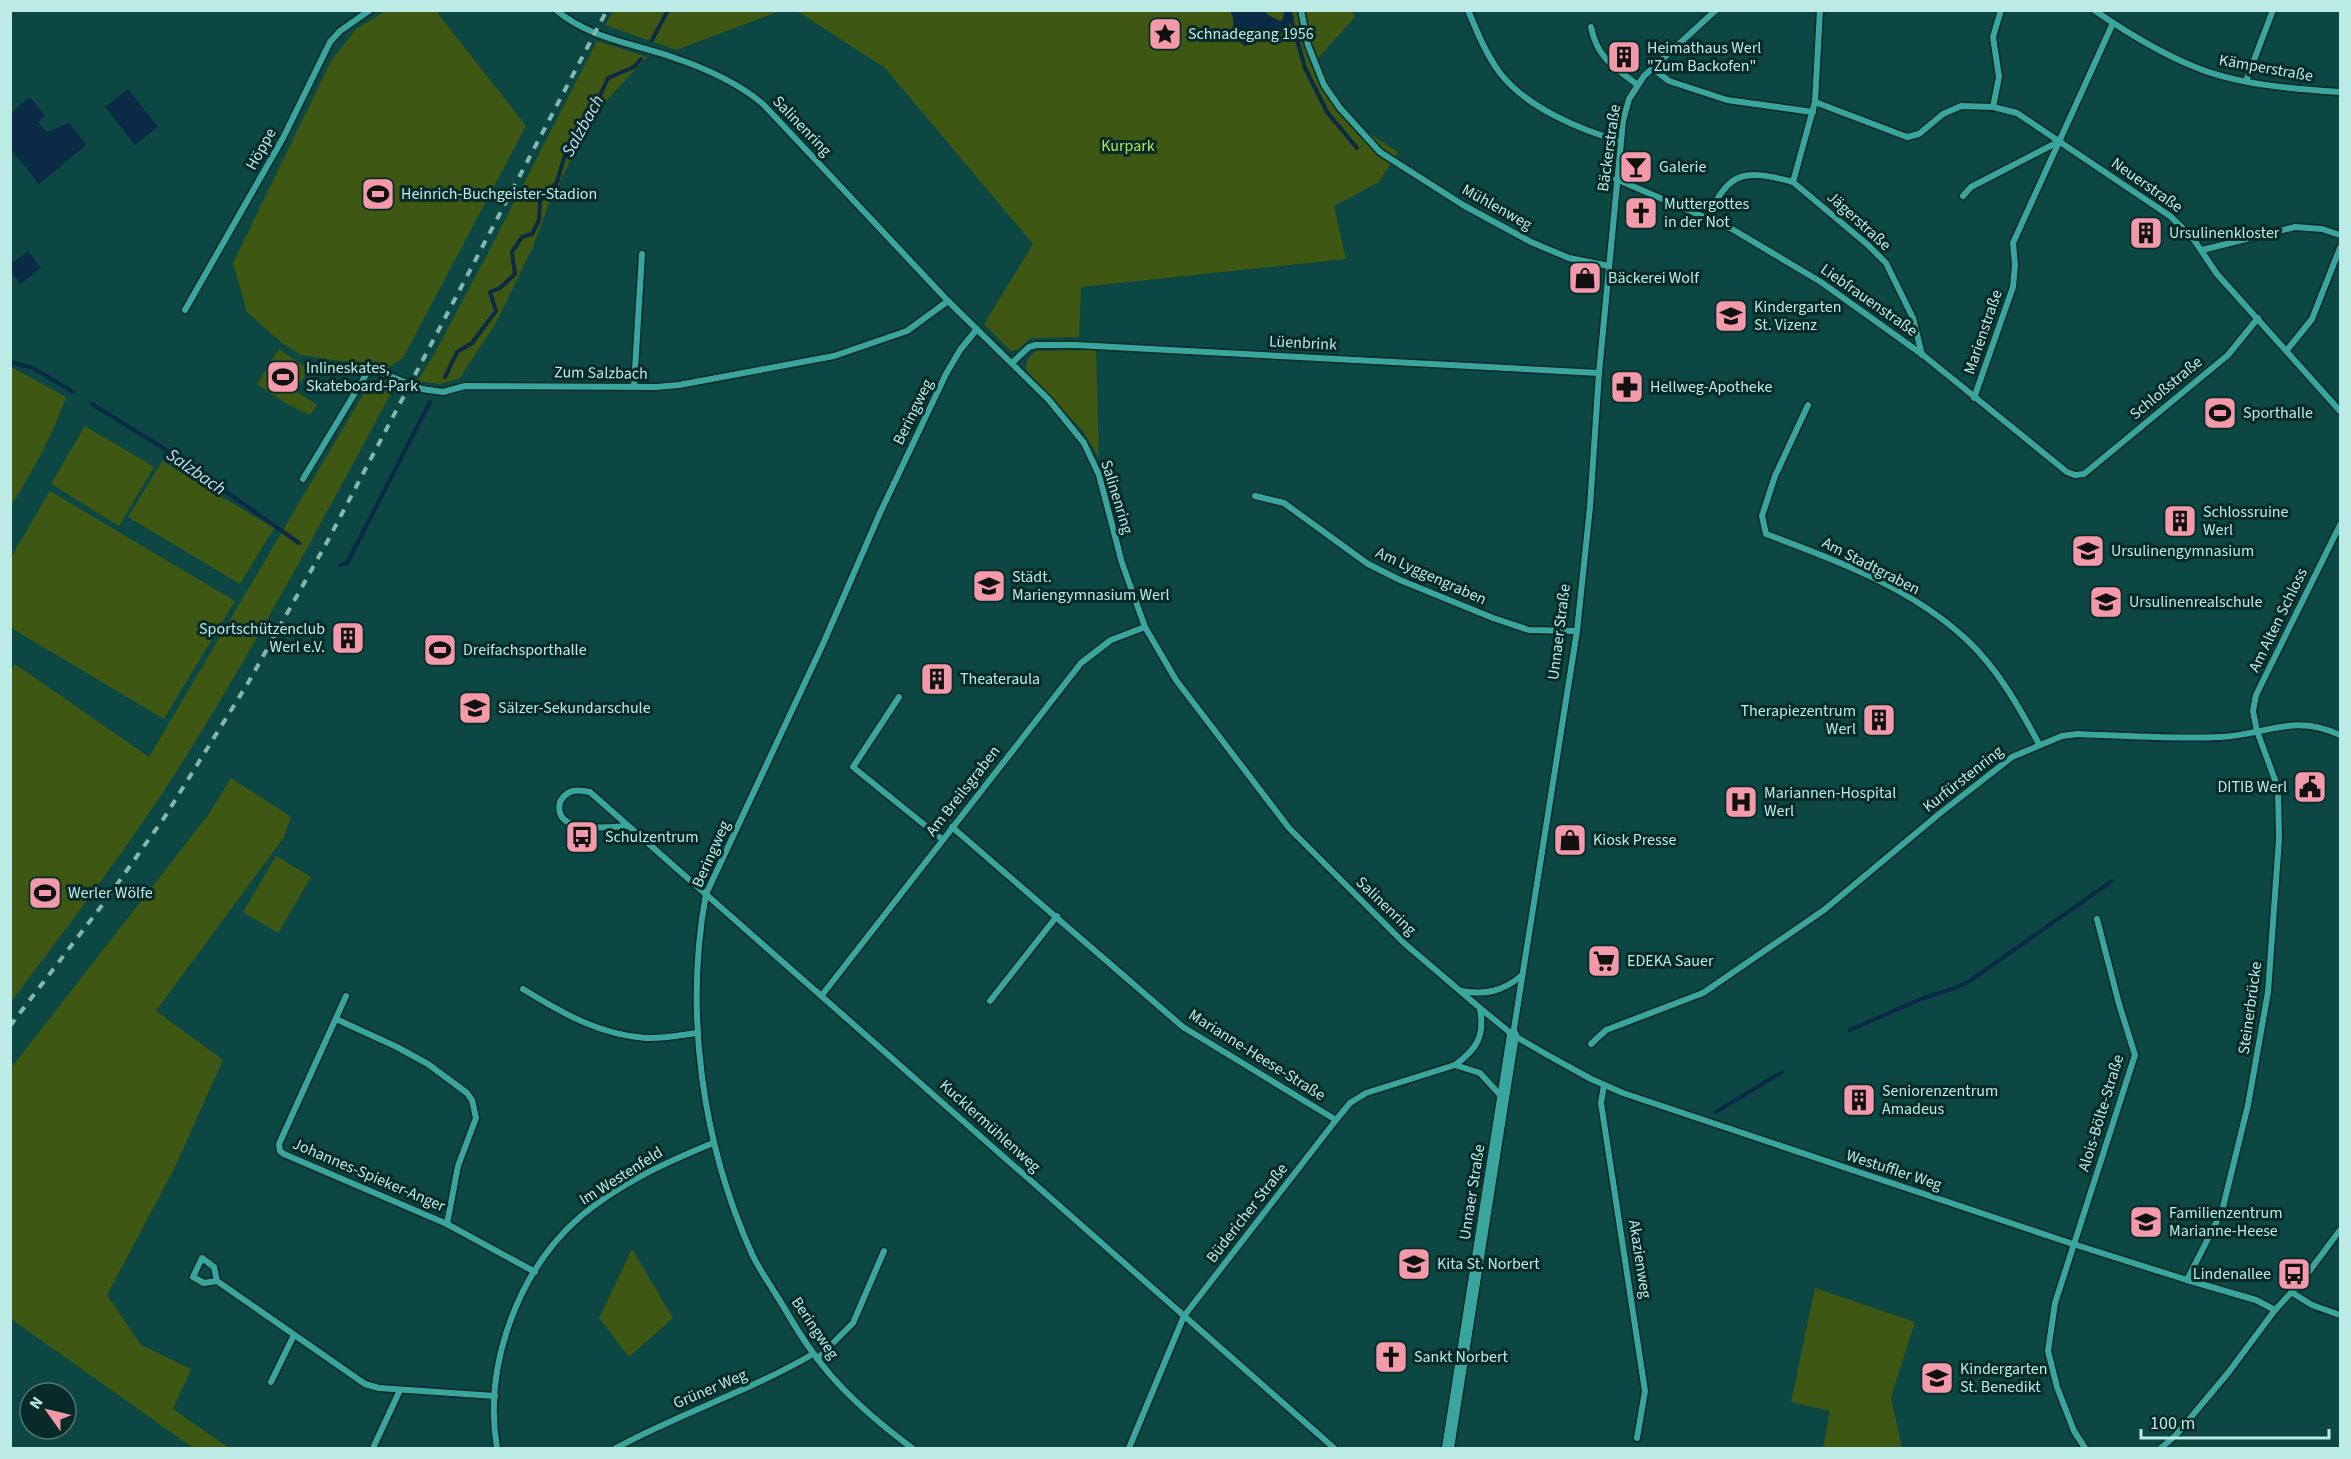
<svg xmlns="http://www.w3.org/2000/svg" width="2351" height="1459" font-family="'Source Sans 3',sans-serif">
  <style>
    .green { fill: #3e5713 }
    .water { fill: #0a2a45 }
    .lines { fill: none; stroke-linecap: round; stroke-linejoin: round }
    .stream { stroke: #0a2a45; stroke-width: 4 }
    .street-casing { stroke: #082a28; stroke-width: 9 }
    .secondary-casing { stroke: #082a28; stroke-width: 15 }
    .street { stroke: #3aa59d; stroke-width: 6 }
    .secondary { stroke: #3aa59d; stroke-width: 12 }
    .rail { stroke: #85b7b2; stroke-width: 4; stroke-dasharray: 8 8; stroke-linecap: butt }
    .labels { text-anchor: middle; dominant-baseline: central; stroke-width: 6; stroke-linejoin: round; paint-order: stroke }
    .poi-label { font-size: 16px; fill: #bceae5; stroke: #082a28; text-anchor: start }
    .street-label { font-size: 16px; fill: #bceae5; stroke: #082a28 }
    .park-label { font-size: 16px; fill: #aee854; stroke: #082a28 }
    .water-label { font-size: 18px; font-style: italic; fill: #c6dcf1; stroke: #082a28 }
  </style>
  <rect width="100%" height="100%" fill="#0c4743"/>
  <g class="green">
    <path d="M385,11H436L526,126L403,358L387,368L301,355L282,343L247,312L233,263L331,61L356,29Z"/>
    <path d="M613,11V10L780,11L676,50L605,25Z"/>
    <path d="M797,11H1352L1355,17L1318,58L1334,95L1359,127L1398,152L1379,182L1334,206L1346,259L1081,287L1079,337L1031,338L1019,349L1011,351L984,324L1033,244L885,68Z"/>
    <path d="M597,41L647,57L593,115L548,206L533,247L496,323L459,379L439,384L417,381L432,358L490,249Z"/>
    <path d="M279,349L309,370L295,391L317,405L310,415L287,404L257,384Z"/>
    <path d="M1096,350L1099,458L1082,430L1026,370C1026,361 1029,355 1037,351Z"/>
    <path d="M11,367L66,397C53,435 32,472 11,506Z"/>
    <path d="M383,379L396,384C327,512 258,642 180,766C128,848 69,924 11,1002V670L15,664L149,757L371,381Z"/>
    <path d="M85,426L154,467L119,526L51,484Z"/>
    <path d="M162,461L274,528L240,584L128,517Z"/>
    <path d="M50,491L235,601L164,719L11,628V557Z"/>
    <path d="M231,778L291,817L284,837L156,1011L223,1060L175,1167L107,1295L141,1345L191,1369L173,1409L229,1448H193L11,1319V1068L208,815Z"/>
    <path d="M276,856L311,877L278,933L243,912Z"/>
    <path d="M632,1249L673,1318L629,1357L599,1318Z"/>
    <path d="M1815,1288L1915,1322L1891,1397L1902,1448H1823L1830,1411L1791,1402Z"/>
  </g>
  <g class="water">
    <path d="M1230,11H1265L1268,15L1280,21L1283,19L1284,11H1292L1294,20L1281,32L1245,46L1234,38L1233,17Z"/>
    <path d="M128,89L158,127L135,145L105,107Z"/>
    <path d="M30,97L45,116L38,122L47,132L69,123L86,145L39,184L11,149V113Z"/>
    <path d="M28,251L41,268L20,284L11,271V264Z"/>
  </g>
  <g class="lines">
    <g class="stream">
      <path d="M1292,22L1305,68L1327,112L1357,148"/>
      <path d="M652,40L668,10"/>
      <path d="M10,362L33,368L73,392"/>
      <path d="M445,377L457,352L472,343L496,311L490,292L500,288L515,274L512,252L522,237L532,234L539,220L540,201L557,182L564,158L585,128L608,78L634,67L641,59"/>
      <path d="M92,404L168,451L299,543"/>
      <path d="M340,565L347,563L430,402"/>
      <path d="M1850,1030L1921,999L1958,987L1971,980L2112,881"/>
      <path d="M1716,1112L1782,1072"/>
    </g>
    <defs>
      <g id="street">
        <path d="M556,10C589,38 634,44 672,57C705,68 737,82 763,104L948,301L1049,400L1084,443L1099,475L1122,563L1145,627L1176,680L1289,828L1404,943L1480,1008L1513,1035L1544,1053L1591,1079L1623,1093L2073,1244L2187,1280L2256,1300L2275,1310"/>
        <path d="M1301,10L1308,45L1324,85L1340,108L1380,152L1463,205L1531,242L1569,258L1609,266"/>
        <path d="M1468,10C1477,32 1486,54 1500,73C1526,107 1580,130 1620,141"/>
        <path d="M2094,10C2126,32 2160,53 2195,67C2238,85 2295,89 2340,92"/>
        <path d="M1591,27C1597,58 1615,68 1638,85"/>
        <path d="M1652,68L1669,81L1727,100L1813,112"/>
        <path d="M2246,81L2273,10"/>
        <path d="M1815,102L1907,137L1919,134L1943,114L1961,106L1993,107L2017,113L2170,216L2192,237L2217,274L2340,411"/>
        <path d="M1993,107L1999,77L1993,37L2001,10"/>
        <path d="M1616,179L1732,229L1821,282L1923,355L2067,472L2075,475L2084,474L2228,355L2258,318"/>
        <path d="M1793,182L1868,245L1886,263L1913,318L1922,355"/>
        <path d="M1963,196L1971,187L2060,141"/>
        <path d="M1707,218C1730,170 1744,169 1793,182L1815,102L1820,10"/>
        <path d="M2202,250L2295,227L2322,229L2340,235"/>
        <path d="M185,310L283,138L330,42L340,31L370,10"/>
        <path d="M2287,350L2312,319L2340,248"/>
        <path d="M1012,363L1029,347L1036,345H1076L1599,373"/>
        <path d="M634,386L642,254"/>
        <path d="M1974,398L2013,287L2015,265L2013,243L2113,23"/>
        <path d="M1808,405L1775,476L1762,516L1766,534C1836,560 1912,588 1967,640C1998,669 2019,707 2039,744"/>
        <path d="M303,479L370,368L422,389L443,392L465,386L656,387L679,385L834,356L907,331L948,301"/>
        <path d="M1255,496L1284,503L1368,564L1400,580L1493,618L1529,630L1577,631"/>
        <path d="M899,697L853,767L942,839"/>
        <path d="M627,826C609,827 552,835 560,802C567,789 577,789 590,792L1334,1448"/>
        <path d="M952,827L1183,1027L1336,1120"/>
        <path d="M523,989C562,1013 600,1035 646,1038C663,1039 681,1035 697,1033"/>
        <path d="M1461,991C1484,995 1502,992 1521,976"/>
        <path d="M822,995L1081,663L1111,640L1145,627"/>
        <path d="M346,996L279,1144L280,1151L284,1154L447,1224L535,1272"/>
        <path d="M990,1001L1057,916"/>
        <path d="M336,1019L397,1047L428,1064L467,1093L472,1100L476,1118L458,1166L447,1224"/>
        <path d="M1513,1035L1577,631L1590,507L1599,373L1623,121L1629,99L1644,76L1716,10"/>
        <path d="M1591,1044L1606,1030L1703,993L1824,910L1939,814L2012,757L2062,736L2078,734C2125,736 2172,739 2220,737C2267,735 2292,713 2340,735"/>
        <path d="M1455,1065L1480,1073L1502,1097"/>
        <path d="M1604,1085L1601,1103L1645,1391L1637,1438"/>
        <path d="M2187,1280L2222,1211L2248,1105L2268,992L2279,839L2278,788L2257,731L2253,711L2256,695L2340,525"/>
        <path d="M217,1281L204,1283L193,1277L202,1258L214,1267L217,1281L365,1384L379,1388L495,1396"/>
        <path d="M2291,1292L2312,1305L2340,1315"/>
        <path d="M817,1359L853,1323L884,1251"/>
        <path d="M271,1382L294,1335"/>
        <path d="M373,1448L400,1390"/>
        <path d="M497,1448C483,1366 518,1270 581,1216C620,1183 667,1162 713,1143"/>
        <path d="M616,1448C680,1413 750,1391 813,1354"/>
        <path d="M912,1448C877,1422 840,1391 814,1354C799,1335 788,1313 775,1293C767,1280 758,1267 752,1254C702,1143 684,1013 706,894L823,644L880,513L946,374L960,350L977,329"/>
        <path d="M1129,1448L1184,1316L1336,1120L1350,1103L1366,1093L1455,1065C1477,1049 1485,1036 1480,1009"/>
        <path d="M2085,1448L2074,1431L2057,1387L2048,1351L2055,1303L2135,1055L2119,1004L2097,919"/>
        <path d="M2161,1448L2176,1435L2228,1373L2275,1310L2302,1281L2340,1230"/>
      </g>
      <path id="secondary" d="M1448,1448L1513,1035"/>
    </defs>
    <use href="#street" class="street-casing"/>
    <use href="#secondary" class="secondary-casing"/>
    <use href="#street" class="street"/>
    <use href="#secondary" class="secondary"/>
    <path class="rail" d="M10,1026L103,904L164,818L248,683L326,544L607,10"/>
  </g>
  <defs>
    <symbol id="sight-square" viewBox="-11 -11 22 22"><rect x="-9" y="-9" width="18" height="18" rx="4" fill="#f39aaa" stroke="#082a28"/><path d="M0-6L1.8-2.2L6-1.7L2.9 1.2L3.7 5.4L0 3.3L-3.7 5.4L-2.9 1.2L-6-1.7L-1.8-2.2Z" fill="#111"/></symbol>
    <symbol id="building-square" viewBox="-11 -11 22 22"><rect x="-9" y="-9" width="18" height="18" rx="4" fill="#f39aaa" stroke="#082a28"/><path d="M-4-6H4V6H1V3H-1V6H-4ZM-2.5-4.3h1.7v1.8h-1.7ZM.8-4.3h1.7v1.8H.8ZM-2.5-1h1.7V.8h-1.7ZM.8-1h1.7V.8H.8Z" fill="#111"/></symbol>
    <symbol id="bar-square" viewBox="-11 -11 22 22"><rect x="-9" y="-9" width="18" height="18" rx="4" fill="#f39aaa" stroke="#082a28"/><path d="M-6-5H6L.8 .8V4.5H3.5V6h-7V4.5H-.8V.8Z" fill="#111"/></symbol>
    <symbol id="stadium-square" viewBox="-11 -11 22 22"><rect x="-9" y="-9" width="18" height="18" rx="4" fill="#f39aaa" stroke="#082a28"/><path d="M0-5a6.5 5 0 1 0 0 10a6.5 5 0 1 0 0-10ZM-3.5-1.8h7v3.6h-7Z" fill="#111"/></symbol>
    <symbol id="church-square" viewBox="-11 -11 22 22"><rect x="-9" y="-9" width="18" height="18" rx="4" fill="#f39aaa" stroke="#082a28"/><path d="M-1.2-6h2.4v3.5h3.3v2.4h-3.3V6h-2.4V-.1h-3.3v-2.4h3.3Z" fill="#111"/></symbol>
    <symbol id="shop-square" viewBox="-11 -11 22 22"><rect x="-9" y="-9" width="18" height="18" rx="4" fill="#f39aaa" stroke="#082a28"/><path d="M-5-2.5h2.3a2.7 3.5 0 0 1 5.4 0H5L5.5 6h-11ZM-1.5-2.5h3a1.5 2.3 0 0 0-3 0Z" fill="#111"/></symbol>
    <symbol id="school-square" viewBox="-11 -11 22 22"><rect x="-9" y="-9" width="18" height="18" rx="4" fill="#f39aaa" stroke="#082a28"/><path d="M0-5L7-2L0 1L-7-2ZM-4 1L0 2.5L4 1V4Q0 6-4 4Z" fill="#111"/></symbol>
    <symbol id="pharmacy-square" viewBox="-11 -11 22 22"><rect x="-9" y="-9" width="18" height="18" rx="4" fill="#f39aaa" stroke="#082a28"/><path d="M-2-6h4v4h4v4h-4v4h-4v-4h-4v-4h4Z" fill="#111"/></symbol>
    <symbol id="civic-square" viewBox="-11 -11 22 22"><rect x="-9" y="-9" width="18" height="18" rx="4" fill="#f39aaa" stroke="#082a28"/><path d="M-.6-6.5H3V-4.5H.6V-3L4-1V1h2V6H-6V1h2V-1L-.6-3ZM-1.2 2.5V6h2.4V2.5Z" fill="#111"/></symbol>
    <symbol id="hospital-square" viewBox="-11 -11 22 22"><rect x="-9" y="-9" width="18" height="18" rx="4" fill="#f39aaa" stroke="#082a28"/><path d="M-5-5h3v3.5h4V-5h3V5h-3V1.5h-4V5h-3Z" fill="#111"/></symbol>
    <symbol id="bus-square" viewBox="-11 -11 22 22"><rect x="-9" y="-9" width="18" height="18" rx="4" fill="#f39aaa" stroke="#082a28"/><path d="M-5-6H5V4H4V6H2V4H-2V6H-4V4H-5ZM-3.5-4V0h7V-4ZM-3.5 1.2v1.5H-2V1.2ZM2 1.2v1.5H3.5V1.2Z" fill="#111"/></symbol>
    <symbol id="supermarket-square" viewBox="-11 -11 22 22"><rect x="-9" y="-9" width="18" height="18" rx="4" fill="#f39aaa" stroke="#082a28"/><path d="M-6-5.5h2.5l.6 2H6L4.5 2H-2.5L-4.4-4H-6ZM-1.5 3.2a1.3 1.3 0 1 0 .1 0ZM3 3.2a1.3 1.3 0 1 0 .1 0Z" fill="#111"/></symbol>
  </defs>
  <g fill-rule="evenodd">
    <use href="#sight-square" x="1146" y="15" width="38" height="38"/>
    <use href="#building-square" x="1605" y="38" width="38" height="38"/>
    <use href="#bar-square" x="1617" y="148" width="38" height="38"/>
    <use href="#stadium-square" x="359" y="175" width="38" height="38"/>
    <use href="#church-square" x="1622" y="194" width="38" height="38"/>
    <use href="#building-square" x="2127" y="214" width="38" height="38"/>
    <use href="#shop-square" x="1566" y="259" width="38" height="38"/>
    <use href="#school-square" x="1712" y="297" width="38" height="38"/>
    <use href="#stadium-square" x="264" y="358" width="38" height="38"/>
    <use href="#pharmacy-square" x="1608" y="368" width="38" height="38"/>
    <use href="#stadium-square" x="2201" y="394" width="38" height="38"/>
    <use href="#building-square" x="2161" y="502" width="38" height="38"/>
    <use href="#school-square" x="2069" y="532" width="38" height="38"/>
    <use href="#school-square" x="970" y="567" width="38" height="38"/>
    <use href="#school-square" x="2087" y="583" width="38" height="38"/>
    <use href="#building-square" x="329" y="619" width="38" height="38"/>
    <use href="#stadium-square" x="421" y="631" width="38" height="38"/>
    <use href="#building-square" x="918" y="660" width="38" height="38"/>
    <use href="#school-square" x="456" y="689" width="38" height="38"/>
    <use href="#building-square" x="1860" y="701" width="38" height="38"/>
    <use href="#civic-square" x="2291" y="768" width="38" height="38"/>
    <use href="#hospital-square" x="1722" y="783" width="38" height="38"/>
    <use href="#bus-square" x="563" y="818" width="38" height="38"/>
    <use href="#shop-square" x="1551" y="821" width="38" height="38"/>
    <use href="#stadium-square" x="26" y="874" width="38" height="38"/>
    <use href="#supermarket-square" x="1585" y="942" width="38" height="38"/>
    <use href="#building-square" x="1840" y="1081" width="38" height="38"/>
    <use href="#school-square" x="2127" y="1203" width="38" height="38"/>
    <use href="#school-square" x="1395" y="1245" width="38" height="38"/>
    <use href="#bus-square" x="2275" y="1255" width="38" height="38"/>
    <use href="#church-square" x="1372" y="1338" width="38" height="38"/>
    <use href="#school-square" x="1918" y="1359" width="38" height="38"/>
  </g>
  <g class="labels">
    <g class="poi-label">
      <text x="1188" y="34">Schnadegang 1956</text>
      <text x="1647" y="48">Heimathaus Werl<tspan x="1647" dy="18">"Zum Backofen"</tspan></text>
      <text x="1659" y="167">Galerie</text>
      <text x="401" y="194">Heinrich-Buchgeister-Stadion</text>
      <text x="1664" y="204">Muttergottes<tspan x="1664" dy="18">in der Not</tspan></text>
      <text x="2169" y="233">Ursulinenkloster</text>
      <text x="1608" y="278">Bäckerei Wolf</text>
      <text x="1754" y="307">Kindergarten<tspan x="1754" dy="18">St. Vizenz</tspan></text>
      <text x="306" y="368">Inlineskates,<tspan x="306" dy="18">Skateboard-Park</tspan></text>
      <text x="1650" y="387">Hellweg-Apotheke</text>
      <text x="2243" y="413">Sporthalle</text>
      <text x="2203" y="512">Schlossruine<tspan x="2203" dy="18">Werl</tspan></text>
      <text x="2111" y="551">Ursulinengymnasium</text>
      <text x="1012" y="577">Städt.<tspan x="1012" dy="18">Mariengymnasium Werl</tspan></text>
      <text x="2129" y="602">Ursulinenrealschule</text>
      <text x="325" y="629" text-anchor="end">Sportschützenclub<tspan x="325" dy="18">Werl e.V.</tspan></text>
      <text x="463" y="650">Dreifachsporthalle</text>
      <text x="960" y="679">Theateraula</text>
      <text x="498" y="708">Sälzer-Sekundarschule</text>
      <text x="1856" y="711" text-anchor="end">Therapiezentrum<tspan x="1856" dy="18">Werl</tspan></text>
      <text x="2287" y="787" text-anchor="end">DITIB Werl</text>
      <text x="1764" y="793">Mariannen-Hospital<tspan x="1764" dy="18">Werl</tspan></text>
      <text x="605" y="837">Schulzentrum</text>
      <text x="1593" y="840">Kiosk Presse</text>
      <text x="68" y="893">Werler Wölfe</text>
      <text x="1627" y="961">EDEKA Sauer</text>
      <text x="1882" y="1091">Seniorenzentrum<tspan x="1882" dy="18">Amadeus</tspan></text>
      <text x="2169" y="1213">Familienzentrum<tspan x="2169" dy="18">Marianne-Heese</tspan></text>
      <text x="1437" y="1264">Kita St. Norbert</text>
      <text x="2271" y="1274" text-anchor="end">Lindenallee</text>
      <text x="1414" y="1357">Sankt Norbert</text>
      <text x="1960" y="1369">Kindergarten<tspan x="1960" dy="18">St. Benedikt</tspan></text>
    </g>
    <g class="street-label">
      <text transform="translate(2266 68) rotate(10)">Kämperstraße</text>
      <text transform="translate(802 126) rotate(46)">Salinenring</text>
      <text transform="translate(1609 148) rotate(-82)">Bäckerstraße</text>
      <text transform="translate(261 149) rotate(-61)">Höppe</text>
      <text transform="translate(2147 185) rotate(35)">Neuerstraße</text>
      <text transform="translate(1497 207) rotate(29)">Mühlenweg</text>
      <text transform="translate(1859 221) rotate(42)">Jägerstraße</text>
      <text transform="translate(1869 300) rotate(35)">Liebfrauenstraße</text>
      <text transform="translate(1983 332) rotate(-71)">Marienstraße</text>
      <text transform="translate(1303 343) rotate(3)">Lüenbrink</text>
      <text transform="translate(601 373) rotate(1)">Zum Salzbach</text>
      <text transform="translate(2166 388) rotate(-40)">Schloßstraße</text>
      <text transform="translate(913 412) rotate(-64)">Beringweg</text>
      <text transform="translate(1117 497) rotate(73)">Salinenring</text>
      <text transform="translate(1871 566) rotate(27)">Am Stadtgraben</text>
      <text transform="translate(1431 576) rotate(24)">Am Lyggengraben</text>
      <text transform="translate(2278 620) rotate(-64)">Am Alten Schloss</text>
      <text transform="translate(1559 632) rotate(-83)">Unnaer Straße</text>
      <text transform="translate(1963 779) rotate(-38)">Kurfürstenring</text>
      <text transform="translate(963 791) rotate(-52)">Am Breilsgraben</text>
      <text transform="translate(711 854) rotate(-66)">Beringweg</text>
      <text transform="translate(1386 906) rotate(44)">Salinenring</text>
      <text transform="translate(2250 1008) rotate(-82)">Steinerbrücke</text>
      <text transform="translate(1257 1055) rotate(32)">Marianne-Heese-Straße</text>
      <text transform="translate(2101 1113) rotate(-73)">Alois-Bölte-Straße</text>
      <text transform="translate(990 1126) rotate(42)">Kucklermühlenweg</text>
      <text transform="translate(1894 1170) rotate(18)">Westuffler Weg</text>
      <text transform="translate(369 1175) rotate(23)">Johannes-Spieker-Anger</text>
      <text transform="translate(621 1176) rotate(-32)">Im Westenfeld</text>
      <text transform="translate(1472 1192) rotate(-81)">Unnaer Straße</text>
      <text transform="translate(1247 1213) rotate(-52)">Büdericher Straße</text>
      <text transform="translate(1640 1259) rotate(81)">Akazienweg</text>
      <text transform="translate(815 1328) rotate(56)">Beringweg</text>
      <text transform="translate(710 1389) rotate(-23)">Grüner Weg</text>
    </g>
    <g class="park-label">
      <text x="1128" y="146">Kurpark</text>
    </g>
    <g class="water-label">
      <text transform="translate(583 126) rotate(-61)">Salzbach</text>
      <text transform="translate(196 472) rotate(35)">Salzbach</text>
    </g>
  </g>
  <rect width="2351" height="1459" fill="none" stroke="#bceae5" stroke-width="24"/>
  <g transform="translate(48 1411) rotate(304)"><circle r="28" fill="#082a28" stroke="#507774" stroke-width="1.5"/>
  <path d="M0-4.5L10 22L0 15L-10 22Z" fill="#f39aaa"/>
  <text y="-9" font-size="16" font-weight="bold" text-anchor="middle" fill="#bceae5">N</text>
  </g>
  <path d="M2141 1429v9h188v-9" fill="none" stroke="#bceae5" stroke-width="3"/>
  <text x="2150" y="1429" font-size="18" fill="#bceae5" stroke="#082a28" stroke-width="4.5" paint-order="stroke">100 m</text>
</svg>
